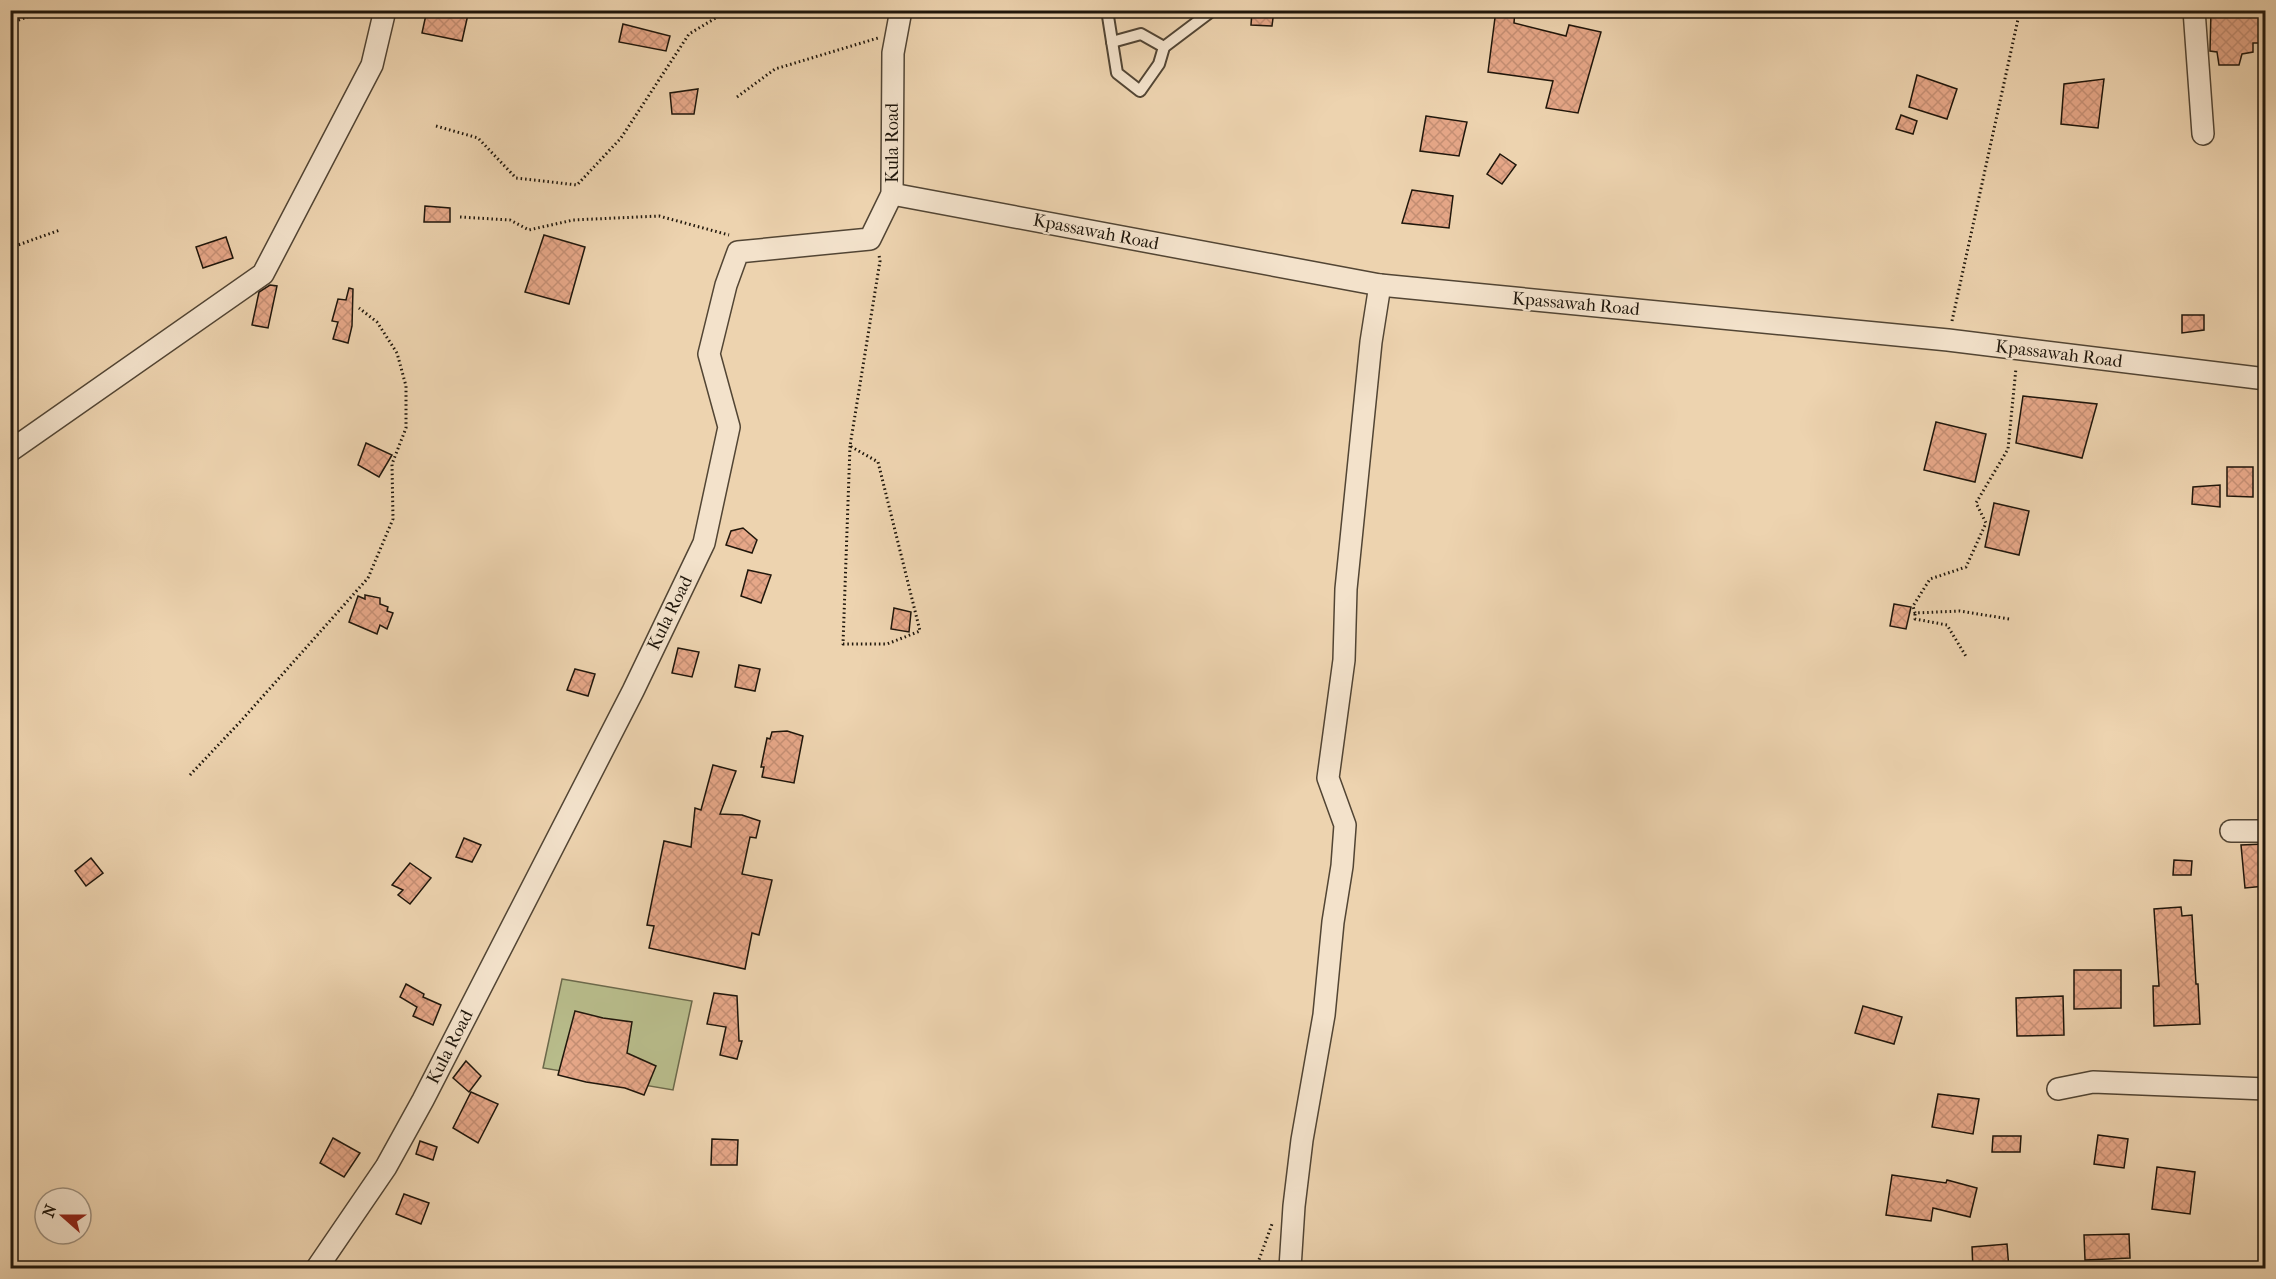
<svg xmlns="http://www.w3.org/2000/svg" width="2276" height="1279" font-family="'IM FELL French Canon',serif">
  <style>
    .garden { fill: #b8bc8b; stroke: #6c694b; stroke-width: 1.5 }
    .building { fill: url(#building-cross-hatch); stroke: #1f160b; stroke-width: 1.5 }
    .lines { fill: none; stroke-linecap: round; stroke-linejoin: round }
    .lane-casing { stroke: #524534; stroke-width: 14 }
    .street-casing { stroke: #524534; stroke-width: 24 }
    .path { stroke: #1f160b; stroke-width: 3; stroke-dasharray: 1.5 3; stroke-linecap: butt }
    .lane { stroke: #f3e2cb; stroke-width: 10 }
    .street { stroke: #f3e2cb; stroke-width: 21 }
    .labels { text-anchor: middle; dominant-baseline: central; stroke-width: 4.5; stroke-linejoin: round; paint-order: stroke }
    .street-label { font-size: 18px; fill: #1f160b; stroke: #f3e2cb }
  </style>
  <defs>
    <pattern id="building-cross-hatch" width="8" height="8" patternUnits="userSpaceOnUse" patternTransform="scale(1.5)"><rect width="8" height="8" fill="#e6a788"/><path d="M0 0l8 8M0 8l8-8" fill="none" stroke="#c58f74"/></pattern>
  </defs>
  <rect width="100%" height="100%" fill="#edd3af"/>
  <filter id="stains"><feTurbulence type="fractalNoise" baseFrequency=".00333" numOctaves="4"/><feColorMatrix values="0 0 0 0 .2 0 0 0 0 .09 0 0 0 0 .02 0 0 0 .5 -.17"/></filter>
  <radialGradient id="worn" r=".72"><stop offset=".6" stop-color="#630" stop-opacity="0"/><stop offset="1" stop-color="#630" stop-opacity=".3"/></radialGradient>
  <path class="garden" d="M562,979L692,1001L673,1090L543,1068Z"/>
  <g class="building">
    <path d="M427,10H469L462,41L422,33Z"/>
    <path d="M1252,10H1274L1272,26L1251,25Z"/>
    <path d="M1496,10H1515L1514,23L1566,36L1569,25L1601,32L1578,113L1546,108L1553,81L1488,72Z"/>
    <path d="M2265,10V43H2253V52L2242,54L2239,65H2219L2217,52L2210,51L2211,11Z"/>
    <path d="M623,24L670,36L666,51L619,42Z"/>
    <path d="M1917,75L1957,89L1947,119L1909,107Z"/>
    <path d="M2104,79L2098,128L2061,124L2064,84Z"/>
    <path d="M698,89L694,114H672L670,93Z"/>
    <path d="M1901,115L1917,121L1913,134L1896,129Z"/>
    <path d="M1426,116L1467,122L1459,156L1420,151Z"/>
    <path d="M1500,154L1516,165L1502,184L1487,174Z"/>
    <path d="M1412,190L1453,196L1449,228L1402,223Z"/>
    <path d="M425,206L450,208V222H424Z"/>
    <path d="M544,235L585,247L569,304L525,292Z"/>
    <path d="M226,237L233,258L203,268L196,247Z"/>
    <path d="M270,285L277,286L268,328L252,325L259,292Z"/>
    <path d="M349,288L353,289L352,326L348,343L333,339L338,322L332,321L338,299L346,300Z"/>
    <path d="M2182,315H2204V330L2182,333Z"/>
    <path d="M2023,396L2097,404L2082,458L2016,443Z"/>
    <path d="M1936,422L1986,434L1975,482L1924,470Z"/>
    <path d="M366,443L392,455L379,477L358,465Z"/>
    <path d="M2227,467H2253V497L2227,496Z"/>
    <path d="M2220,485V507L2192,504L2193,487Z"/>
    <path d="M1994,503L2029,511L2019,555L1985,547Z"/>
    <path d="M743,528L757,540L752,553L726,545L731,531Z"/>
    <path d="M748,570L771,575L761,603L741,596Z"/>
    <path d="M365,595L380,598V604L388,607L387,611L393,613L387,629L380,625L377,634L349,622L358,596L365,599Z"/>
    <path d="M1894,604L1911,607L1906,629L1890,626Z"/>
    <path d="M894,608L911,612L909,632L891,629Z"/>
    <path d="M678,648L699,652L692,677L672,673Z"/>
    <path d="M739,665L760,669L755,691L735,687Z"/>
    <path d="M575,669L595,674L588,696L567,690Z"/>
    <path d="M787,731L803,736L794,783L762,777L764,767H761L767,738L770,739L772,732Z"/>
    <path d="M713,765L736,771L720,814L742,815L760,821L756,838L750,837L742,874L772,880L759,935L752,933L745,969L649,948L654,926L647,925L664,841L691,847L695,808L701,810Z"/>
    <path d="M464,838L481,845L472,862L456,857Z"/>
    <path d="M2265,844V886L2245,888L2241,845Z"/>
    <path d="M91,858L103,873L86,886L75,871Z"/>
    <path d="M2174,860L2192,861L2191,875H2173Z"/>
    <path d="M410,863L431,878L410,904L398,895L403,890L392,885Z"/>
    <path d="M2181,907L2182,916L2192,915L2196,984H2198L2200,1024L2154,1026L2153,986H2159L2154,909Z"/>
    <path d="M2074,970H2121V1008L2074,1009Z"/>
    <path d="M406,984L424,994L423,997L441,1005L433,1025L413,1016L417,1007L400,997Z"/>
    <path d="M714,993L737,996L739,1041H742L737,1059L720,1055L726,1027L707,1024Z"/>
    <path d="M2063,996L2064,1035L2017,1036L2016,998Z"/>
    <path d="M1863,1006L1902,1017L1894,1044L1855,1033Z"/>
    <path d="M575,1011L603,1018L632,1022L627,1053L656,1066L644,1095L625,1088L586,1082L558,1075Z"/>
    <path d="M466,1061L481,1076L469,1092L453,1078Z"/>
    <path d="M471,1092L498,1104L478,1143L453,1128Z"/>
    <path d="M1938,1094L1979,1099L1973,1134L1932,1127Z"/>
    <path d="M2098,1135L2128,1139L2124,1168L2094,1164Z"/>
    <path d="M1993,1136H2021L2020,1152H1992Z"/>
    <path d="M333,1138L360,1153L344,1177L320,1163Z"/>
    <path d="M712,1139L738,1140L737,1165H711Z"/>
    <path d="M420,1141L437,1147L433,1160L416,1154Z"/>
    <path d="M2157,1167L2195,1172L2190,1214L2152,1209Z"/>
    <path d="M1892,1175L1946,1183L1947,1180L1977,1188L1970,1217L1933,1208L1931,1221L1886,1215Z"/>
    <path d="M404,1194L429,1203L421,1224L396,1214Z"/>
    <path d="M2129,1234L2130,1258L2085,1260L2084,1235Z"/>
    <path d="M2007,1244L2009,1269H1973L1972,1247Z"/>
  </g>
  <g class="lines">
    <defs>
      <g id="lane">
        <path d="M1107,10L1117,73L1140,91L1159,64L1164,47L1213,10"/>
        <path d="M1112,42L1141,34L1164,47"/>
      </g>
      <g id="street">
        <path d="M2194,10L2203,134"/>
        <path d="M892,194L1380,285L1948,340L2266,379"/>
        <path d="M10,451L263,274L372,65L385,10"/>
        <path d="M2231,831H2266"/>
        <path d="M2058,1089L2093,1082L2266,1089"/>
        <path d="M317,1268L386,1167L423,1100L633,691L704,543L729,427L709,354L726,285L738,252L870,239L892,194L893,53L901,10"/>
        <path d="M1290,1268L1294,1206L1302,1140L1324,1015L1333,922L1342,866L1345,825L1328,778L1344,660L1346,589L1371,342L1380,285"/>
      </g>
    </defs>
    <use href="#lane" class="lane-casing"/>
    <use href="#street" class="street-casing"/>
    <g class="path">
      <path d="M10,23L27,17L35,10"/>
      <path d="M737,97L775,69L878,38"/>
      <path d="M436,126L478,138L516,178L577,185L621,138L689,34L729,10"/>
      <path d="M460,217L510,220L529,230L573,220L659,216L729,235"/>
      <path d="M10,243L18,245L60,230"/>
      <path d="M1952,321L2020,10"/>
      <path d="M850,446L843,644H887L920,631L878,462L850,446L880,261L879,255"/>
      <path d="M1915,614V619L1947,625L1967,658"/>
      <path d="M2009,619L1960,611L1915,613L1913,606L1930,579L1966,567L1986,523L1976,503L2008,449L2016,368"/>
      <path d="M190,775L240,722L368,578L393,519L392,464L406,428V386L397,353L377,322L359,308"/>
      <path d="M1256,1268L1272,1224"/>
    </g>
    <use href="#lane" class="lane"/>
    <use href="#street" class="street"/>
  </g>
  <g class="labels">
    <g class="street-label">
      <text transform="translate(892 143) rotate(-90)">Kula Road</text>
      <text transform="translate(1096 232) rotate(11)">Kpassawah Road</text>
      <text transform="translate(1576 304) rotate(5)">Kpassawah Road</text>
      <text transform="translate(2059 354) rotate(7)">Kpassawah Road</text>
      <text transform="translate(670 613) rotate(-64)">Kula Road</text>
      <text transform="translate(450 1047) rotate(-63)">Kula Road</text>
    </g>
  </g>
  <rect width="2276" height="1279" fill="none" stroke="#edd3af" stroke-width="36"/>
  <rect x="12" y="12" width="2252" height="1255" fill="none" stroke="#1f160b" stroke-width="3"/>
  <rect x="18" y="18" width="2240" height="1243" fill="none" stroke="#1f160b" stroke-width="1.5"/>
  <g transform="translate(63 1216) rotate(291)"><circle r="28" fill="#f3e2cb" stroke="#9e907e" stroke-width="1.5"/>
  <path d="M0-4.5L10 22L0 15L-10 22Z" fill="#8f2418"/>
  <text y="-9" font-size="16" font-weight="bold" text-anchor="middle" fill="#1f160b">N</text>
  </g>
  <rect width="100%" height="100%" filter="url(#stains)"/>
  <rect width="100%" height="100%" fill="url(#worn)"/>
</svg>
